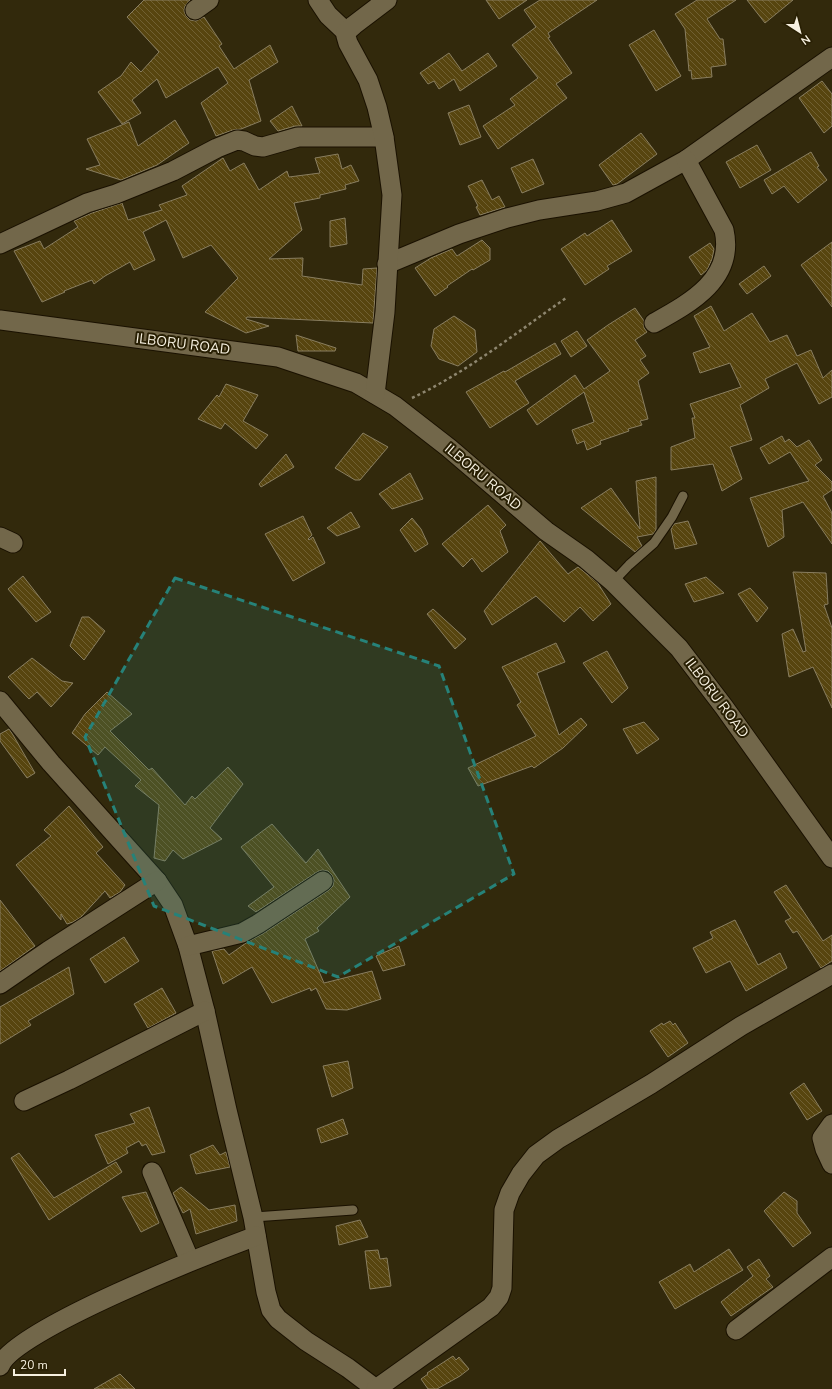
<svg xmlns="http://www.w3.org/2000/svg" width="832" height="1389" font-family="'Nunito Sans',sans-serif">
  <style>
    .building { fill: url(#building-back-hatch); stroke: #897e60 }
    .lines { fill: none; stroke-linecap: round; stroke-linejoin: round }
    .service-casing { stroke: #1a1100; stroke-width: 11 }
    .minor-casing { stroke: #1a1100; stroke-width: 21 }
    .path { stroke: #8e866f; stroke-width: 2.5; stroke-dasharray: 3 3; stroke-linecap: butt }
    .service { stroke: #72674a; stroke-width: 9 }
    .minor { stroke: #72674a; stroke-width: 19 }
    .marked { fill: #268279; fill-opacity: 0.2; stroke: #268279; stroke-width: 3; stroke-dasharray: 8 5; stroke-linejoin: round }
    .labels { text-anchor: middle; dominant-baseline: central; stroke-width: 4; stroke-linejoin: round; paint-order: stroke }
    .street-label { font-size: 14px; fill: #f6f0e0; stroke: #281f03 }
  </style>
  <defs>
    <pattern id="building-back-hatch" width="6" height="6" patternUnits="userSpaceOnUse"><rect width="6" height="6" fill="#57450f"/><path d="M-1 5l2 2M0 0l6 6M5-1l2 2" fill="none" stroke="#706032"/></pattern>
  </defs>
  <rect width="100%" height="100%" fill="#32290c"/>
  <g class="building">
    <path d="M144,0H190L185,6L184,11L186,16L190,20L196,21L204,17L222,44L219,46L234,69L270,45L278,62L249,80L261,121L241,129L233,130L216,136L201,103L228,83L218,67L166,98L157,79L132,100L141,113L122,124L98,92L121,76L131,62L141,72L159,52L127,17Z"/>
    <path d="M486,0H527L499,19Z"/>
    <path d="M540,0H597L548,33L550,37L548,38L572,73L556,84L567,98L498,149L483,126L515,105L510,99L538,78L512,45L536,27L524,10Z"/>
    <path d="M697,0H736L707,19L720,39H723L726,65L711,67L712,77L692,79L691,70L689,71L685,29L675,14Z"/>
    <path d="M747,0H793L765,23Z"/>
    <path d="M654,30L681,76L656,91L629,45Z"/>
    <path d="M449,53L462,71L488,53L497,66L460,91L454,79L439,89L434,81L428,84L420,73Z"/>
    <path d="M822,81L832,94V126L824,133L799,98Z"/>
    <path d="M469,105L481,137L460,145L448,113Z"/>
    <path d="M292,106L302,126H295L278,131L270,121Z"/>
    <path d="M175,120L189,143L157,165L121,180L86,169L100,165L87,139L129,122L138,146Z"/>
    <path d="M641,133L657,154L617,184L613,185L599,165Z"/>
    <path d="M757,145L771,170L740,188L726,162Z"/>
    <path d="M811,152L819,166L817,167L827,180L798,203L784,186L772,194L764,180Z"/>
    <path d="M338,154L342,169L351,165L359,181L345,185L346,189L320,195V198L294,203L302,230L269,259L303,258L302,276L362,285L363,269L377,268L373,323L247,317L246,319L269,326L246,333L205,312L238,278L211,245L183,258L166,220L143,232L155,260L134,270L130,262L105,276L94,284L92,280L64,291L65,292L42,302L14,251L40,241L44,249L78,227L74,221L92,213L122,203L128,220L162,210L159,205L187,195L182,186L223,158L230,171L244,163L259,190L287,171L289,177L320,173L315,158Z"/>
    <path d="M533,159L544,184L522,193L511,168Z"/>
    <path d="M482,180L492,200L499,196L505,207L480,215L476,207L478,206L468,186Z"/>
    <path d="M345,218L347,244L330,247V221Z"/>
    <path d="M612,220L632,251L607,266L609,269L585,285L561,249L585,233L587,236Z"/>
    <path d="M482,240L490,248V260L473,270L472,269L447,286L448,287L435,296L415,268L431,258L452,249L457,256Z"/>
    <path d="M832,242V307L801,265Z"/>
    <path d="M710,243L714,249L712,259L707,270L701,275L689,257Z"/>
    <path d="M764,266L771,276L747,294L739,284Z"/>
    <path d="M711,306L724,331L752,313L770,342L787,335L797,356L811,350L823,378L832,370V397L819,404L797,363L765,379L769,388L740,405L752,440L730,447L742,479L722,491L713,464L671,470V447L695,438L692,418H695L690,404L741,387L730,363L700,373L693,353L710,347L694,316Z"/>
    <path d="M635,308L644,321V328L647,332L635,340L646,356L640,360L649,373L638,381L648,419L640,421L642,425L628,429L629,431L600,441L601,444L587,450L584,441L577,444L572,430L594,422L584,392L537,425L527,410L575,375L584,389L610,371L587,340L608,325Z"/>
    <path d="M454,316L475,330L477,352L458,366L439,359L431,346L434,329Z"/>
    <path d="M577,331L587,346L571,357L561,341Z"/>
    <path d="M296,335L336,348L335,351H298Z"/>
    <path d="M555,343L561,354L515,381L529,403L490,428L466,392L504,371L505,372Z"/>
    <path d="M226,384L258,395L243,421L268,435L256,449L225,423L221,429L198,419L217,395L219,397Z"/>
    <path d="M363,433L388,447L360,480H355L335,468Z"/>
    <path d="M782,436L785,442L789,439L797,447L809,440L822,460L815,465L832,482V490L823,496L832,513V544L803,502L782,510L784,537L768,547L750,498L809,481L790,452L769,464L760,448Z"/>
    <path d="M286,454L294,467L261,487L259,484Z"/>
    <path d="M410,473L423,499L392,509L379,494Z"/>
    <path d="M656,477V530L653,534L637,537L642,546L635,552L581,508L611,488L640,529L636,481Z"/>
    <path d="M488,505L506,525L500,531L508,552L482,572L472,558L463,567L442,544Z"/>
    <path d="M351,512L360,527L337,536L327,528Z"/>
    <path d="M303,516L312,535L308,539L309,540L313,537L325,563L293,581L265,534Z"/>
    <path d="M412,518L421,529L428,544L415,552L400,530Z"/>
    <path d="M688,521L697,544L675,549L671,529L674,524Z"/>
    <path d="M540,541L568,574L578,567L597,582L611,604L593,621L580,607L564,622L536,596L492,625L484,611Z"/>
    <path d="M793,572L826,573L828,604L824,605L832,628V708L813,667L789,677L782,634L793,629L803,652L806,651Z"/>
    <path d="M23,576L51,612L36,622L8,589Z"/>
    <path d="M706,577L724,593L694,602L685,584Z"/>
    <path d="M750,588L768,608L757,622L738,594Z"/>
    <path d="M433,609L466,639L455,649L427,614Z"/>
    <path d="M82,617H89L105,631L84,660L70,646Z"/>
    <path d="M556,643L565,662L537,673L559,735L581,718L587,725L563,748L534,768L532,766L478,786L468,768L536,736L517,705L521,702L502,667Z"/>
    <path d="M607,651L628,688L612,703L583,663Z"/>
    <path d="M32,658L62,681L73,683L51,707L37,692L29,699L8,677Z"/>
    <path d="M107,692L132,714L110,731L149,770L152,768L185,805L192,796L195,799L228,767L243,784L210,828L222,839L183,859L173,850L165,861L154,858L159,805L135,786L141,780L105,747L98,755L72,733L85,714Z"/>
    <path d="M644,722L659,739L637,754L623,729Z"/>
    <path d="M9,729L13,735L35,773L27,778L0,741V734Z"/>
    <path d="M69,806L103,847L96,853L125,885L120,892L110,898L105,891L81,917L73,922L67,924L61,914V920L16,865L51,836L44,830Z"/>
    <path d="M272,824L306,863L318,849L350,897L317,928L319,931L305,939L324,983L372,971L381,999L347,1010L326,1009L316,988L311,991L310,988L272,1003L252,967L223,984L212,951L224,949L229,955L246,943L264,933L329,890L333,886L334,880L332,875L328,871L322,870L317,872L256,912L248,906L274,887L241,847Z"/>
    <path d="M786,885L823,941L832,935V961L821,968L797,931L793,933L785,921L791,918L774,892Z"/>
    <path d="M0,900L35,946L0,971Z"/>
    <path d="M735,920L758,965L780,953L787,968L746,991L730,961L706,973L693,948L713,938L710,932Z"/>
    <path d="M124,937L139,961L105,983L90,959Z"/>
    <path d="M399,946L405,965L383,971L376,956Z"/>
    <path d="M69,967L74,994L28,1021L31,1025L0,1044V1007Z"/>
    <path d="M162,988L176,1013L148,1028L134,1004Z"/>
    <path d="M670,1021L673,1025L675,1023L688,1043L668,1057L650,1031L662,1023L663,1025Z"/>
    <path d="M348,1061L353,1088L332,1097L323,1066Z"/>
    <path d="M804,1083L822,1111L807,1120L790,1093Z"/>
    <path d="M149,1107L165,1152L152,1155L146,1144L142,1146L139,1141L126,1148L128,1153L108,1164L95,1135L135,1123L130,1114Z"/>
    <path d="M343,1119L348,1134L321,1143L317,1129Z"/>
    <path d="M213,1145L220,1155L226,1152L230,1167L196,1174L190,1155Z"/>
    <path d="M19,1153L54,1198L116,1162L122,1172L49,1220L11,1158Z"/>
    <path d="M181,1187L209,1210L235,1205L237,1221L196,1234L190,1209L183,1213L173,1193Z"/>
    <path d="M146,1192L159,1223L141,1232L122,1197Z"/>
    <path d="M784,1192L797,1201V1213L811,1233L793,1247L764,1211Z"/>
    <path d="M360,1220L368,1237L339,1245L336,1226Z"/>
    <path d="M729,1249L743,1270L675,1309L659,1282L690,1264L694,1272Z"/>
    <path d="M378,1250L380,1259L387,1258L391,1286L370,1289L365,1251Z"/>
    <path d="M759,1259L770,1276L766,1279L773,1287L731,1316L721,1302L753,1276L747,1267Z"/>
    <path d="M453,1356L456,1360L459,1357L469,1369L460,1376L437,1389H428L421,1379L428,1374L427,1373Z"/>
    <path d="M120,1374L135,1389H94Z"/>
  </g>
  <g class="lines">
    <defs>
      <g id="service">
        <path d="M613,582L629,565L654,543L672,517L683,496"/>
        <path d="M253,1217L353,1210"/>
      </g>
      <g id="minor">
        <path d="M318,0L328,15L346,32"/>
        <path d="M195,10L209,0"/>
        <path d="M0,244L87,203L116,194L173,171L217,148L237,140L244,141L255,146L263,147L298,137H384"/>
        <path d="M387,264L459,234L507,218L539,210L597,201L626,193L686,160L832,57"/>
        <path d="M0,320L278,357L356,383L395,406L449,448L546,531L586,559L613,582L679,648L724,707L832,858"/>
        <path d="M654,323C690,303 735,279 724,230L686,160"/>
        <path d="M375,394L385,312L392,195L384,137L377,107L368,80L348,43L346,36V32L354,25L387,0"/>
        <path d="M0,537L13,543"/>
        <path d="M0,701L51,763L157,881L173,905L188,946L205,1011L227,1110L253,1217L266,1292L271,1310L278,1319L306,1341L348,1368L376,1389"/>
        <path d="M188,946L242,933L258,924L323,881"/>
        <path d="M0,984L48,951L157,881"/>
        <path d="M24,1101L69,1080L205,1011"/>
        <path d="M832,1124L822,1138L825,1149L832,1164"/>
        <path d="M152,1172L190,1261"/>
        <path d="M736,1330L832,1257"/>
        <path d="M0,1366C13,1330 213,1252 256,1236"/>
        <path d="M376,1389L491,1307L499,1297L502,1288L504,1210L510,1193L521,1174L536,1155L558,1139L651,1084L741,1026L832,974"/>
      </g>
    </defs>
    <use href="#service" class="service-casing"/>
    <use href="#minor" class="minor-casing"/>
    <path class="path" d="M412,398C467,372 516,333 566,298"/>
    <use href="#service" class="service"/>
    <use href="#minor" class="minor"/>
  </g>
  <path class="marked" d="M175,578L439,666L514,874L338,977L154,906L85,737Z"/>
  <g class="labels">
    <g class="street-label">
      <text transform="translate(183 344) rotate(7)">ILBORU ROAD</text>
      <text transform="translate(483 477) rotate(40)">ILBORU ROAD</text>
      <text transform="translate(717 698) rotate(53)">ILBORU ROAD</text>
    </g>
  </g>
  <g transform="translate(800 32) rotate(144)" stroke="#281f03" stroke-width="3" paint-order="stroke">
  <path d="M0-3L7 15L0 10L-7 15Z" fill="#f6f0e0"/>
  <text y="-6" font-size="11" font-weight="bold" text-anchor="middle" fill="#f6f0e0">N</text>
  </g>
  <path d="M14 1369v6h51v-6" fill="none" stroke="#f6f0e0" stroke-width="2"/>
  <text x="20" y="1369" font-size="12" fill="#f6f0e0" stroke="#281f03" stroke-width="3" paint-order="stroke">20 m</text>
</svg>
